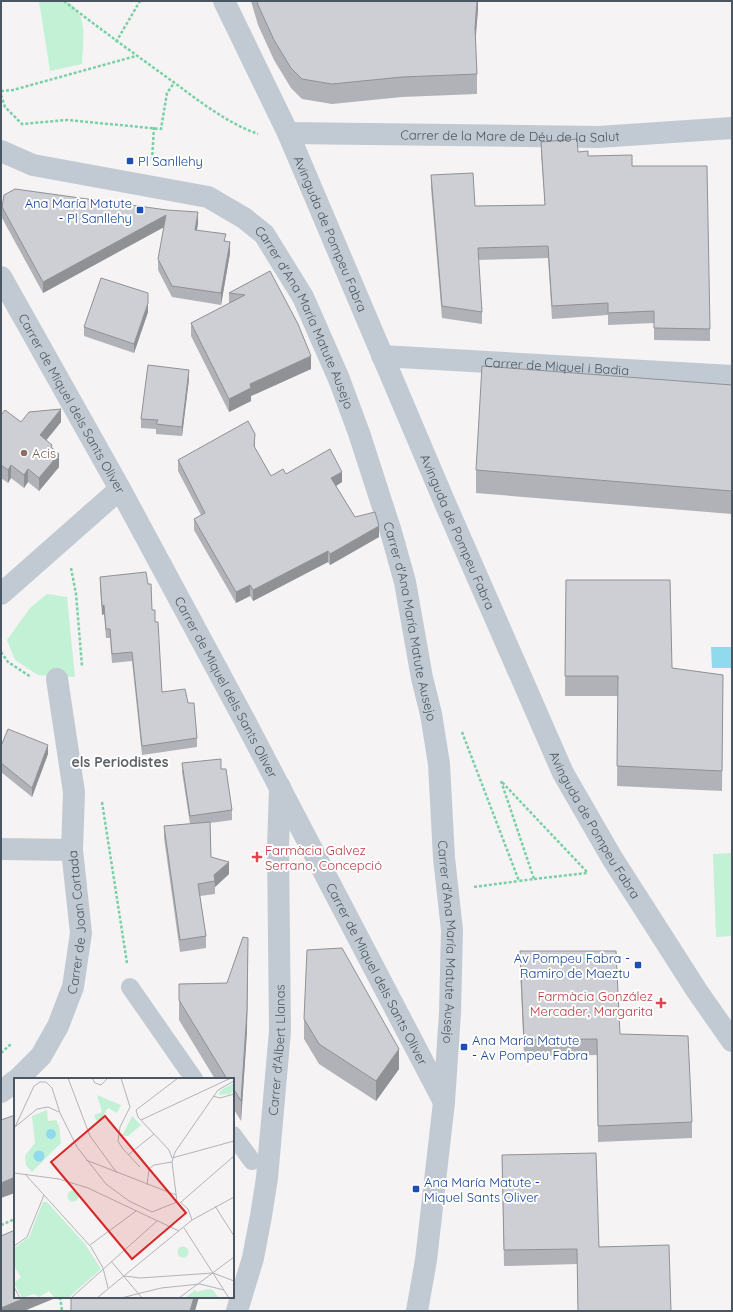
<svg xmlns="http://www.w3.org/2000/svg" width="733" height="1312" font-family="Quicksand,sans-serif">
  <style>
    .green { fill: #c3f1d5 }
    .water { fill: #90daee }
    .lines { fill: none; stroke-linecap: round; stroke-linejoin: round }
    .path { stroke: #7ad0a6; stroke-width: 2.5; stroke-dasharray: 3 2; stroke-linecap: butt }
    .pedestrian { stroke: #c1cad2; stroke-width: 18 }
    .minor { stroke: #c1cad2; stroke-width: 22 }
    .tertiary { stroke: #c1cad2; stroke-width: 22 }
    .wall { fill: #b0b2b7 }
    .shaded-wall { fill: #909195 }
    .building { fill: #cdcfd5; stroke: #909195 }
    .transit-dot { fill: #1a4fb4; stroke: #fff; stroke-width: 1.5 }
    .education-dot { fill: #8d6e63; stroke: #fff; stroke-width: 1.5 }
    .health-dot { fill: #e0444e; stroke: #fff; stroke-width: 1.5 }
    .labels { text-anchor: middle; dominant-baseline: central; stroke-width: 4; stroke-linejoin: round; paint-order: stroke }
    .street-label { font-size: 13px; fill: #4a5661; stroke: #fff }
    .transit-label { font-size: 13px; fill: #164399; stroke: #fff; text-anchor: start }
    .education-label { font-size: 13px; fill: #785e54; stroke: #fff; text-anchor: start }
    .health-label { font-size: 13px; fill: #be3a42; stroke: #fff; text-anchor: start }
    .neighbourhood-label { font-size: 14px; font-weight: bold; fill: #5f6368; stroke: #fff }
    .inset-road { fill: none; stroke: #b1b4b9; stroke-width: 1 }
    .view { fill: #d62828; fill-opacity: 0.15; stroke: #d62828; stroke-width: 2 }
    .inset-edge { fill: none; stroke: #4a5661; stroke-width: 2 }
  </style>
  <rect width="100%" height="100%" fill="#f5f3f3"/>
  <g class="green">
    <path d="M39,1C46,1 54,0 61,1C90,5 83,44 82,64L50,71Z"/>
    <path d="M47,594L67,597L75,677L38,675L15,660L7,640L30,608Z"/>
    <path d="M732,853V936L716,937L713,854Z"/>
  </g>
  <path class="water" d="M711,647H732V668H712Z"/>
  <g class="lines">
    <g class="path">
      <path d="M64,1C100,29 136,55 172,81C199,101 227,123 258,134"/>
      <path d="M116,42L140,1"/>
      <path d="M1,91L13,90L136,56"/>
      <path d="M1,95L5,107L22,124L67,120L161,129L167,93L174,83"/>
      <path d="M152,160L154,127"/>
      <path d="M71,568L76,594L82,666"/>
      <path d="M1,652L8,662L31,677"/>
      <path d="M462,732L519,881L534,879L501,781L587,872"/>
      <path d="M102,802L127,963"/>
      <path d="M534,879L587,873"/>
      <path d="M474,887L519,881"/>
      <path d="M1,1053L11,1044"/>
      <path d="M1,1225L15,1219"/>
      <path d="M60,1297L62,1311"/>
    </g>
    <g class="pedestrian">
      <path d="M130,987L194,1079"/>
      <path d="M233,1135L252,1161"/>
    </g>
    <g class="minor">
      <path id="s1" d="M224,1L288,133L445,503L563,773L612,858L697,991L732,1041"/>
      <path id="s2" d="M288,133L598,137L732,128"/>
      <path id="s3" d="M1,277L120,489L246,723L444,1102"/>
      <path id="s4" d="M382,356L732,376"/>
      <path d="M1,594L120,489"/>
      <path d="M1,849L72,850"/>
      <path id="s5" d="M18,1079L41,1056L58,1026L73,987L81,933L72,850L74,792L57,679"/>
      <path d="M1,1092L15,1081"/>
      <path id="s6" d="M237,1311L253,1258L261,1216L267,1178L280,1031L278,848L280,787"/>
    </g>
    <path class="tertiary" id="s7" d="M1,151L33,165L208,197L244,218L264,234L303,297L339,379L359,433L391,532L405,582L422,678L431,714L439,764L444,858L452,930L450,1013L444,1102L426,1260L417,1311"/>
  </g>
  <g class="wall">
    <path d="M251,1H478V9L475,40L477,74V94L402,97L332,104L302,99L291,88L274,60L258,25Z"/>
    <path d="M541,142L578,152L588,156L632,166L710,329V341L654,340V323L608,325V315L552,319L548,258L478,260L482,312V324L442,318L431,188V175L475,206L545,205L541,154Z"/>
    <path d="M2,207L167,210L198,223L197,230L226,241L230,253L221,305L172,297L158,270V259L164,227L43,293L2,218Z"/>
    <path d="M270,271L311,369L251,396V401L229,412L191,336V323L229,304V293Z"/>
    <path d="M148,312L134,353L84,336V327Z"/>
    <path d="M189,379L182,436L156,434V429L141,428V419Z"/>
    <path d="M732,385V514L476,493V470Z"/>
    <path d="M1,415L21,422H61L46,440L52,449L59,467L39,491L28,482L24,488L11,478L8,483L1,478Z"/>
    <path d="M255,444V448L271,476L286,474L342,482L336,486L355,517L379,537L330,565L328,562L253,601L250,596L236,603L194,530V519L201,515L178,471V460Z"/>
    <path d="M100,577L152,610L162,692L197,738V747L142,755L132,661L112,663L110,638H106L104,614L102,615L100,586Z"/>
    <path d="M566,580L672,668L723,675L722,791L617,786L618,696H565Z"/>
    <path d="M1,746L48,754L32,797L1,772Z"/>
    <path d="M182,763L221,769L232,810V820L210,823L211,857L229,874L215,887V894L200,896L206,936V948L180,952L164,838V826L190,824L182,772Z"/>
    <path d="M520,951L692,1122V1138L598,1142L597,1055L524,1056L520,967Z"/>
    <path d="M248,958L247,1031L241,1121L233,1108V1079H215L179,1020V984L227,983Z"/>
    <path d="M304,1019L399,1069L376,1101L319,1064L304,1039Z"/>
    <path d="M502,1155L599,1247L671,1311H578L577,1264L504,1266Z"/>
  </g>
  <g class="shaded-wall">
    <path d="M477,1H478V9L475,48V28Z"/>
    <path d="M198,212V223L195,241V230Z"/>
    <path d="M166,215V226L43,293V282Z"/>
    <path d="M230,242V253L221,305V293Z"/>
    <path d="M148,303V312L134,353V344Z"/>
    <path d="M311,356V369L251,396V401L229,412V399L250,384Z"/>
    <path d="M189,370V379L182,436V427Z"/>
    <path d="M61,409V422L40,448V435Z"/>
    <path d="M255,434V444L254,457V446Z"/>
    <path d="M59,454V467L39,491V478Z"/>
    <path d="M11,465V478L8,483V470Z"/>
    <path d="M28,469V482L24,488V475Z"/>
    <path d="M342,472V482L331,489V478Z"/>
    <path d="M379,526V537L330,565V554Z"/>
    <path d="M328,551V562L253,601V590Z"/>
    <path d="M250,585V596L236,603V592Z"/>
    <path d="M104,605V614L102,615V606Z"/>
    <path d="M48,745V754L32,797V788Z"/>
    <path d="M229,862V874L215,887L214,875Z"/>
    <path d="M248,938L247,1031L241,1121V1101Z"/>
    <path d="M399,1049V1069L376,1101V1081Z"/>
    <path d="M15,1177V1193L1,1198V1183Z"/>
    <path d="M27,1297H58L24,1311H1V1308Z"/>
    <path d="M194,1297H199L195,1311H190Z"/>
  </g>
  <g class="building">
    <path d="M257,1H477L475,28L477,74L402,77L332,84L302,79L291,68L274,40L258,5Z"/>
    <path d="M577,139L578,152L588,151V156L632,155V166H707L710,329L654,328V311L608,313V303L552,306L548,246L478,248L482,312L442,306L431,175L473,173L475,206L545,205L541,142Z"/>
    <path d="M15,189L167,210L198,212L195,230L226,234L224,241L230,242L221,293L172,286L158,259L166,215L43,282L2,207L4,195Z"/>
    <path d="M270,271L298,324L311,356L250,384L251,388L229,399L191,323L245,295L229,293Z"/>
    <path d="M101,278L148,293V303L134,344L84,327Z"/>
    <path d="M148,365L189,370L182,427L156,424L158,420L141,419Z"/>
    <path d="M482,366L732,385V491L476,470Z"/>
    <path d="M61,409L40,435L52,445L51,447L59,454L39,478L28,469L24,475L11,465L8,470L1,465V415L5,410L21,422L29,412Z"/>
    <path d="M248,421L255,434L254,446L271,476L283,469L286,474L330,449L342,472L331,478L355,517L375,512L379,526L330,554L328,551L253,590L250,585L236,592L194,519L205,513L178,460Z"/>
    <path d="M146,572L148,584H151L152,610H155V622H158L162,692L185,689L188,703H194L197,738L142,746L132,652L112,654L110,629H106L104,605L102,606L100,577Z"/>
    <path d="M566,580H670L672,668L723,675L722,771L617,766L618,676H565Z"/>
    <path d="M8,729L48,745L32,788L1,763V746Z"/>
    <path d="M221,759V769H226L232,810L190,816L182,763Z"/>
    <path d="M210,822L211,857L229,862L214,875L215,881L198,884L206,936L180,940L164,826Z"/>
    <path d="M243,937L248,938L247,1011L241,1101L233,1088V1079H227L179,1000V984L227,983Z"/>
    <path d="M342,948L399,1049L376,1081L319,1044L304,1019L307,950Z"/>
    <path d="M520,951H616L620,1034L688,1036L692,1122L598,1126L597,1039L524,1040Z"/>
    <path d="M15,1115V1177L1,1183V1120Z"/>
    <path d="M596,1153L599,1247L669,1245L671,1311H578L577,1249L504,1250L502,1155Z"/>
    <path d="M15,1230V1297H27L1,1308V1236Z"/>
    <path d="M71,1297H194L190,1311H71Z"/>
  </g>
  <g class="transit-dot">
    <rect x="126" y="157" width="8" height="8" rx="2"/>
    <rect x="136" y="206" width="8" height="8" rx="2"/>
    <rect x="634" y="961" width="8" height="8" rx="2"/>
    <rect x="460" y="1043" width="8" height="8" rx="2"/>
    <rect x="412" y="1185" width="8" height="8" rx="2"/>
  </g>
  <circle class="education-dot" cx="24" cy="453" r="4"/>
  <g class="health-dot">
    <path d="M255 851h4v4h4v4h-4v4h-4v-4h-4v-4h4z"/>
    <path d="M659 997h4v4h4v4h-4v4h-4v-4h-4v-4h4z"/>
  </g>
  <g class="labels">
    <g class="street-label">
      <text stroke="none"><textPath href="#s2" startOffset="222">Carrer de la Mare de Déu de la Salut</textPath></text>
      <text stroke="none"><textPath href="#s1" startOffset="256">Avinguda de Pompeu Fabra</textPath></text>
      <text stroke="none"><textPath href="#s7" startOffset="373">Carrer d'Ana María Matute Ausejo</textPath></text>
      <text stroke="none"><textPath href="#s4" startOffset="175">Carrer de Miquel i Badia</textPath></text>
      <text stroke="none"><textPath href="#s3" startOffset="145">Carrer de Miquel dels Sants Oliver</textPath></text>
      <text stroke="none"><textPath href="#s1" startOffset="580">Avinguda de Pompeu Fabra</textPath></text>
      <text stroke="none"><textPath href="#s7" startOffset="697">Carrer d'Ana María Matute Ausejo</textPath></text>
      <text stroke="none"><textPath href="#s3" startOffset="468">Carrer de Miquel dels Sants Oliver</textPath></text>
      <text stroke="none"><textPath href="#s1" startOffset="904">Avinguda de Pompeu Fabra</textPath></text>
      <text stroke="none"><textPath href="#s5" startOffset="174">Carrer de Joan Cortada</textPath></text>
      <text stroke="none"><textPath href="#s7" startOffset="1021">Carrer d'Ana María Matute Ausejo</textPath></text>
      <text stroke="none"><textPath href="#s3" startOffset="792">Carrer de Miquel dels Sants Oliver</textPath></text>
      <text stroke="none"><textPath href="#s6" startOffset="265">Carrer d'Albert Llanas</textPath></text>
    </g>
    <g class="transit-label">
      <text x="138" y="161">Pl Sanllehy</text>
      <text x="132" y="203" text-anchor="end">Ana María Matute<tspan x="132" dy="15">- Pl Sanllehy</tspan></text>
      <text x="630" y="958" text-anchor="end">Av Pompeu Fabra -<tspan x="630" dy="15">Ramiro de Maeztu</tspan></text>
      <text x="472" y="1040">Ana María Matute<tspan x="472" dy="15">- Av Pompeu Fabra</tspan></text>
      <text x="424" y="1182">Ana María Matute -<tspan x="424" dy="15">Miquel Sants Oliver</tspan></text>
    </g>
    <g class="education-label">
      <text x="32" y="453">Acis</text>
    </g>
    <g class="health-label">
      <text x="265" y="850">Farmàcia Galvez<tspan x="265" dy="15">Serrano, Concepció</tspan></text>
      <text x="653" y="996" text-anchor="end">Farmàcia González<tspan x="653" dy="15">Mercader, Margarita</tspan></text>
    </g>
    <g class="neighbourhood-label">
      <text x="120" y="762">els Periodistes</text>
    </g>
  </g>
  <g transform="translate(14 1078)">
    <rect width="220" height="220" fill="#f5f3f3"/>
    <path d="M220,5V12L216,16L204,17L207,12ZM83,17L107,27L103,35L94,30L86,43L82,42L80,37L88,34ZM33,32L34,43L42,42L45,48L47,65L18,94L12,87L11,78L21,65L18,38ZM118,38L127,47L114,58H108ZM53.5 118a5.5 5.5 0 1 1 11 0a5.5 5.5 0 1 1-11 0ZM29,124H33L71,166L87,191L54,220H41L35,213L25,219L20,216L8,220L0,205L7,199L0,188V170L15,159ZM163.5 174a5.5 5.5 0 1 1 11 0a5.5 5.5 0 1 1-11 0ZM193,211L199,212L204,219L171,220L181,212L183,214Z" fill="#c3f1d5"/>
    <path d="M32 56a5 5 0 1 1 10 0a5 5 0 1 1-10 0ZM19.5 78a5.5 5.5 0 1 1 11 0a5.5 5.5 0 1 1-11 0Z" fill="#90daee"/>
    <path class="inset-road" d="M54,0L76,58L103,95M78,0L81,5L87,7L94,0M107,0L116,29L106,49L104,63L109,71L126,89M199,18L206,20L220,16M127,42L217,0M1,49L20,8L26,4H32L38,10L46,35L63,69L92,106L115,123L138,134L163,124M1,49L23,31L34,29L45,34M114,77L140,56M158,80L155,72L124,39L122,32L164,0M158,80L220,63M72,82L162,117M0,95L45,101L74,110L165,153M11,96L77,169L89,190L94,210M133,107L135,91L140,87L158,84M163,124L158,84L161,74L204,12L220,3M166,124L174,131L178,142M167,124L220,78M201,128L220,158M170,150L215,220M76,167L122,133M0,168L13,159L30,117M97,183L128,220M110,198L126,200L199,195L220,203M0,209L6,220M57,220L143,143M83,220L178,142L220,119M107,220L147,210L186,206L210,212M165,220L220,179"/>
    <path class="view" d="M91,38L172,135L118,181L37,84Z"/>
    <rect width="220" height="220" class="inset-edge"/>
  </g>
  <rect width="733" height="1312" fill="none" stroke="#4a5661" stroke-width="4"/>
</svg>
